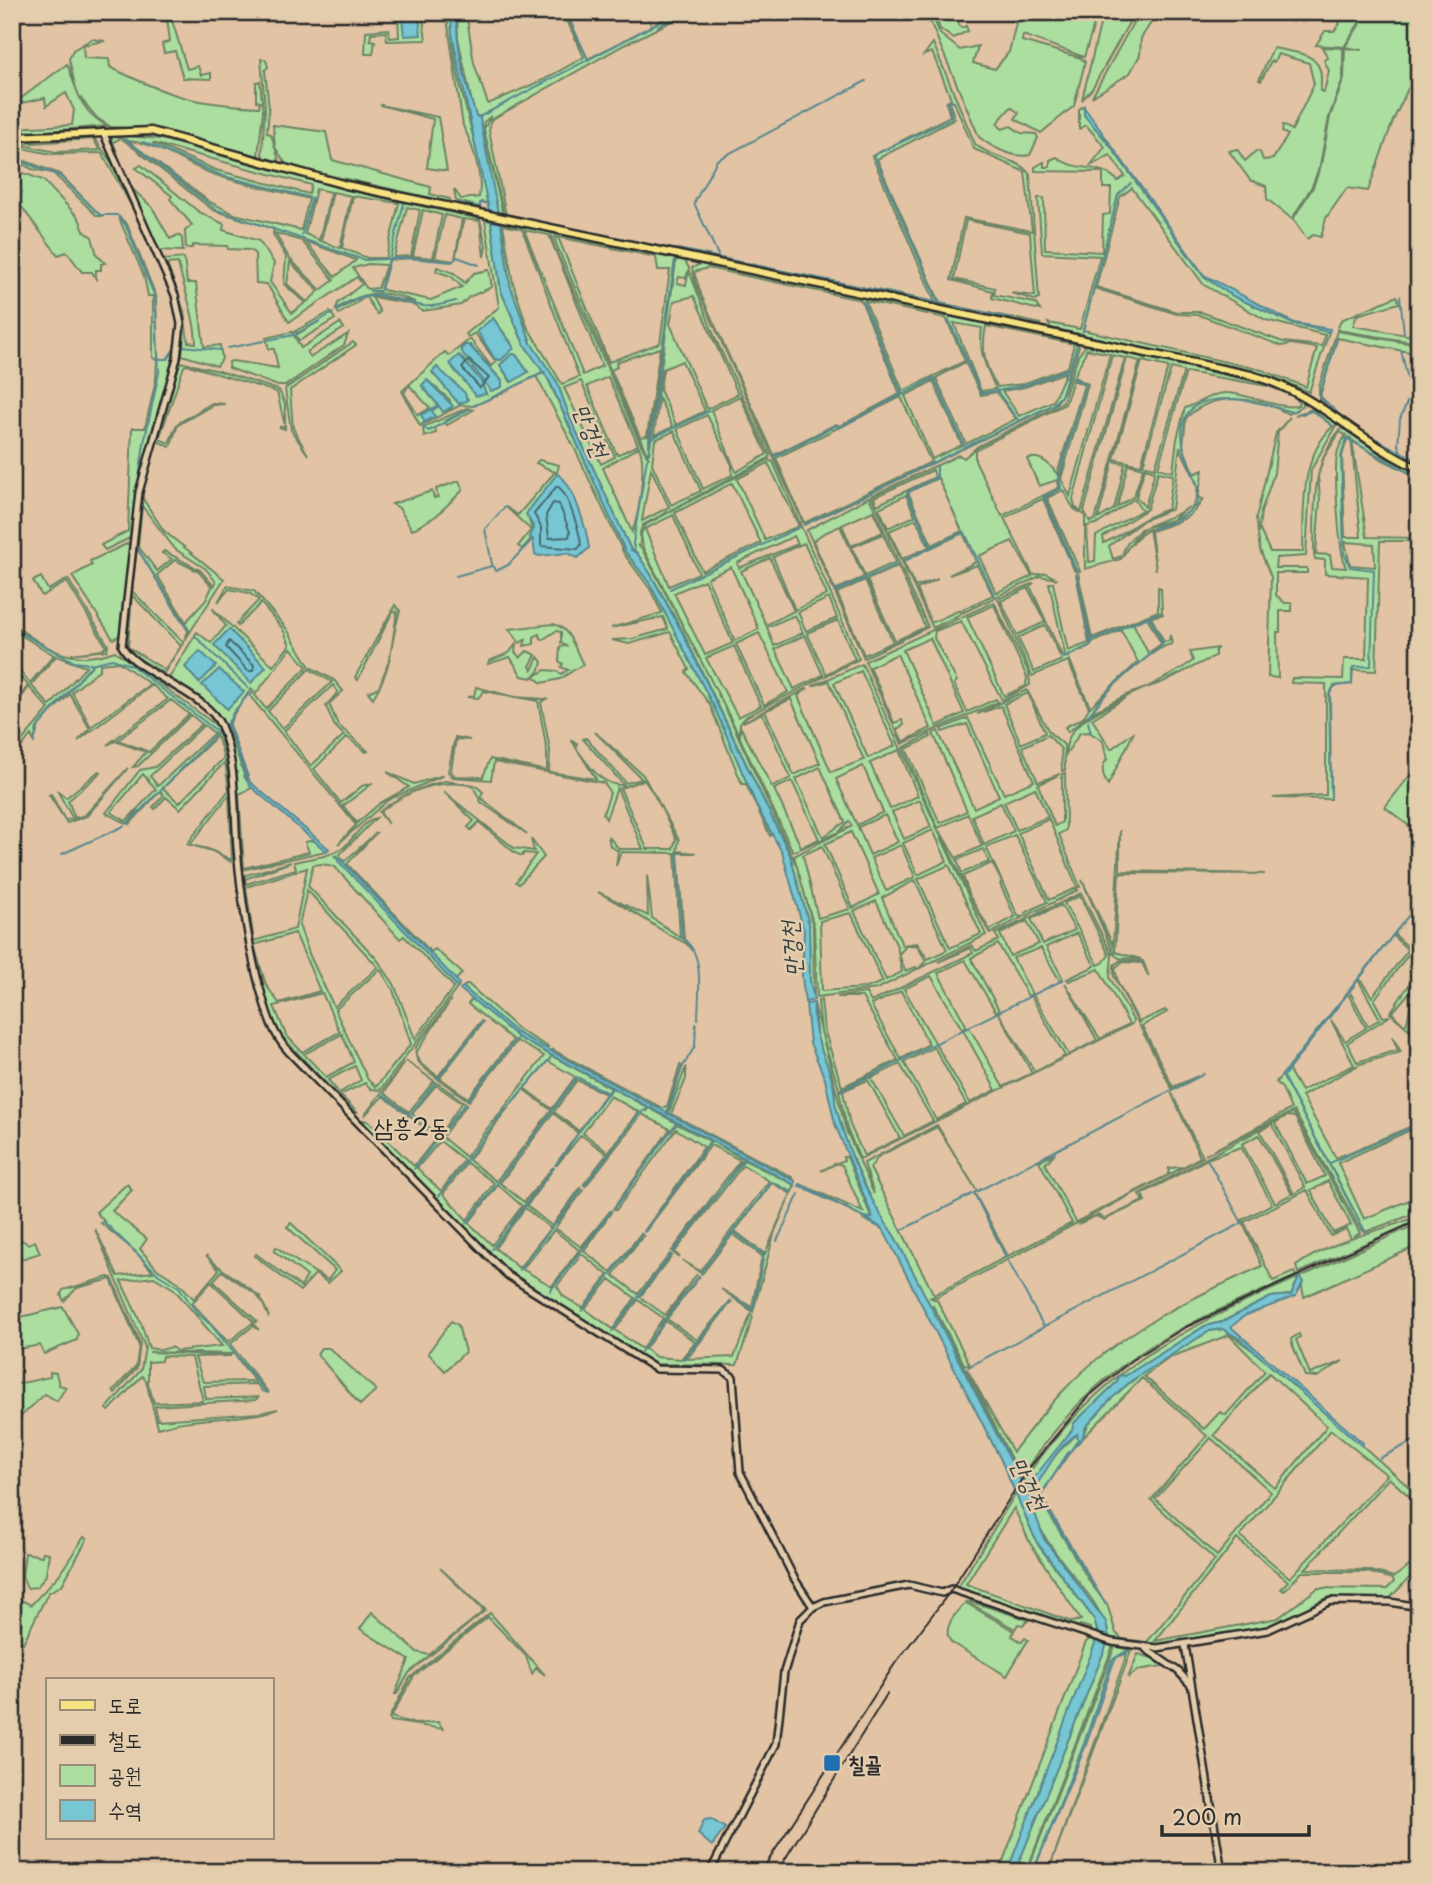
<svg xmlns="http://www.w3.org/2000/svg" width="1431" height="1884" font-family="'Playpen Sans','Poor Story',sans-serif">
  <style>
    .green { fill: #acde9f; stroke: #6c8465; stroke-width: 2; fill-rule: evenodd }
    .water { fill: #77c6d4; stroke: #598890; stroke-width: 2 }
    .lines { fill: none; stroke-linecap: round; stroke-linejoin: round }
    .shore { stroke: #49696f; stroke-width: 2 }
    .stream { stroke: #598890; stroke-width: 2 }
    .minor-casing { stroke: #2b2b2b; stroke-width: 10 }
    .major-casing { stroke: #2b2b2b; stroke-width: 11 }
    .minor { stroke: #e3cdad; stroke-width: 5 }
    .major { stroke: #f6e281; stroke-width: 6 }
    .rail { stroke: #2b2b2b; stroke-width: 2 }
    .poi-dot { fill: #1f6fb2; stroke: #e3cdad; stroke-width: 2.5 }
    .labels { text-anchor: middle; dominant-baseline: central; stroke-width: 5; stroke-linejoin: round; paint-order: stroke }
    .poi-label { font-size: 21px; font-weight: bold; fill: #2b2b2b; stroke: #e3cdad; text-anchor: start }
    .water-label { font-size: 23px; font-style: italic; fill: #364244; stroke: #e3cdad }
    .quarter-label { font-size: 24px; fill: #2b2b2b; stroke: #e3cdad }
  </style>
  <rect width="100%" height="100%" fill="#e2c4a4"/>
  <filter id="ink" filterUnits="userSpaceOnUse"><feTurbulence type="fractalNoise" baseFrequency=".0143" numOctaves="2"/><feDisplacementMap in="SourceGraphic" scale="14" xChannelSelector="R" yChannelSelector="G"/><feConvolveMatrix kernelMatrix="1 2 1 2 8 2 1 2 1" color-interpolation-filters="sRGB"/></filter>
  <g filter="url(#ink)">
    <g class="green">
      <path d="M422,12L426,40L387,41L386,32L371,33L370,40L375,41L373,54H365L366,31L389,29L390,38L399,37L398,16Z"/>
      <path d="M446,12H451C451,77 478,140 488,203L481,202L480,207L456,201L454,189L461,199L479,197C483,176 473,145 463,126Z"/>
      <path d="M457,12H466L474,63L488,104L543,80L584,57L563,12L588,59L678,12H690L622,46L491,120L489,131L506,215L935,302L872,156L950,116L946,103L951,98L932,52L924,55L933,43L975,144C989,158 1020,158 1030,175L1039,298L1035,300L1011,293L1035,296L1030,233L966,220L954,279L995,288L994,295L1035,303L1040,310L992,298L993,291L951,280L964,218L1032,231L1025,172L974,149L954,102H949L955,119L877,159L940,303L1041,324H1025L504,215L484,129L491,116L484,122L483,129L501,206L502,214L498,213L478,122L481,116H476L473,108L458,38Z"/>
      <path d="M926,12H931L940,34L960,50L978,46L973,63L995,69L1009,52L1016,23L1012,21L1016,12H1098L1084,57L1023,35L1022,41L1081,58L1085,62L1074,106L1041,133L1015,119L1019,113L1011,107L997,123L1002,129L1011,126L1021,133L1036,134L1038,138L1030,155C1014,159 991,147 979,137Z"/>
      <path d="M934,12H952L961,28L966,26L968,31L953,38L940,29Z"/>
      <path d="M1103,12H1135L1092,89L1082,100Z"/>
      <path d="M1139,12H1158L1141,38L1140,55L1130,73L1092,97Z"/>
      <path d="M1334,12H1366L1344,47L1316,45L1325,31H1334L1340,24Z"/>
      <path d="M1368,12H1419V65L1393,121L1368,191L1347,188L1326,218L1321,237L1313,235L1307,239L1293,219L1313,187L1321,165L1330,117L1344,78L1345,48L1362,50L1345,47Z"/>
      <path d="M171,17L187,69L198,66L201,75L211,73V79L183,78L175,51L164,53L162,44L170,41L167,19Z"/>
      <path d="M92,39L105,41L83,45L84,58L109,59L110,67C168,96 194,104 259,107L260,102L256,101V82L260,81L263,111L258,156L158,130L111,127L97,118L77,94L69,59L73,50Z"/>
      <path d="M1322,47L1343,48V78L1329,117L1320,165L1312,186L1292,219L1267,199L1266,186L1250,180L1229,151L1237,149L1245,161L1256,151L1260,152L1263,160L1273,159L1288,135L1282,132L1283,125L1292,130L1314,84L1309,63L1278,54L1274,62L1271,61L1261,81L1259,80L1273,48C1303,54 1327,53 1320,91L1324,92L1329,71L1324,60L1328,58Z"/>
      <path d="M261,59L266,60L268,67L265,70L269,109L267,133L271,134L280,164L265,159L262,154L265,108Z"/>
      <path d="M67,64C78,90 78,110 107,126L12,134V128L72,125L74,110L66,93L46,106L45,98L12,105Z"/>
      <path d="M380,105L438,117L447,171L427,168L433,119Z"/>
      <path d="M1084,106V115L1109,144L1204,277L1233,296L1291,323L1329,332L1309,392L1275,378L1051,328L1048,323L1080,329L1100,256L1042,253L1038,198H1044L1045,249L1102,252L1103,215L1110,214L1111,188H1103V172L1035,171V167L1044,162V167H1050V160L1057,157C1075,173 1100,162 1118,181L1125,176L1110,155L1090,166L1105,147L1086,125L1079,129V109ZM1132,188L1204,285L1266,320L1325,335L1322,346L1283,342L1201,312H1177L1096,287L1120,197ZM1094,288L1177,314L1199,315L1282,346L1291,344L1317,348L1306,387L1262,370L1083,330Z"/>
      <path d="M273,125L326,132L332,160L431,187L430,194L450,199V202L287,166L275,147Z"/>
      <path d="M115,135L161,139L339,188L480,219L486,246L484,257L480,221L464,219L455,259L462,219L445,215L435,258L454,261L410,258L389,260L381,287L383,290L431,300L462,287L451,276L436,271L437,267L454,273L465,283L474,273L489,270L492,287L469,297L461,305L423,311L411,304L372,297L380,312L377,314L366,297L339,314L337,311L365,295L415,302C383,289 365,290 336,309L338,303L362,284L357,277L289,322L267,284L256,283L255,254L250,250L228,249L227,246L193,245L192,248H186L185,231L192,225L170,199L172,196L136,168L141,165L199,212L224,224L223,230L259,241L274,263L270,282L292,313L305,303L284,284L286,257L273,234L274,229L213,210L121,138L113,142L125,175L110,140ZM128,141C158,143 184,164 213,174C244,185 278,190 309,199L301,230L234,214L210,202ZM152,143L311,185L309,194L216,170ZM316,189L331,192L319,240L305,234ZM333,192L351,196L340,248L321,241ZM353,196L399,203L386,258H367L342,248ZM407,207L420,210L411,256L394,257ZM423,210L442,215L433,258L413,256ZM275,233L302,241L334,280L321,290L289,258ZM305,241L356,260L355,261L335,277ZM290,262L319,291L307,302L287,284ZM368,264L386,265L378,288L367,289L353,268Z"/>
      <path d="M94,138L112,163L132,207L102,153L51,154L12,146V141ZM93,139L100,150L56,152L17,144Z"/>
      <path d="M12,156L60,174L101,216H97L53,173L32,169L12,159Z"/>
      <path d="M12,169L43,180L79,218L84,231L92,237L97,255L105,263L101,264V270H96V279L92,272H82L67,252L58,255L17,201L12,203Z"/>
      <path d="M129,186L152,207L170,239L178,235L182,238L183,251L157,250Z"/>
      <path d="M118,216L127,224L156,296H148L144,276Z"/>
      <path d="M485,220L491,221L501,291L524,344L544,371L499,395L473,406L461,405L420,426L402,391L445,352L449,356L470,339L491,366L496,362L475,333L468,337L466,334L499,307ZM493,318L513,345L501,360L495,359L481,338ZM465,345H470L502,381V387L495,389L461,349ZM512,354L516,355L528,372L511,382L500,365ZM461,357L481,381L486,394C470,385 459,379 450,363ZM432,372L454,382L468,399L459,403ZM427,380L450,400L451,408L443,411L422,386ZM409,385L430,408L418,415L404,393Z"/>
      <path d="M501,223L551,232L554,246L640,443L649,459L556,244L555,234L685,261L689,268L686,278L679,277L677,283L686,285L689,271L716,340L770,455L769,458L643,525L640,532V546L637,545L642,549L720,696L799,871L813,927L814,1000L810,981L809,924L790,855L683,632L650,573L637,553L631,550L570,418L557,382L533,348L510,285ZM503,225L522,229L579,377L562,384L527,326L513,283ZM524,230L549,235L602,366L583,375ZM558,237L656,257L658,270H670L660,343L609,362ZM675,260L676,261L649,454V436ZM694,296L738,394L707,409L670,324L674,301ZM660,348L647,436L640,437L611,370L617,367L616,362ZM682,361L705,411L676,425L660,390L663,369ZM608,377L638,445L617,455L587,386ZM581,381L615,457L601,464L564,388ZM740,396L767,454L736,472L711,410ZM659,398L673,427L655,435H654ZM707,415L732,465V475L703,489L677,429ZM674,431L701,491L671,505L652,464L655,440ZM639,447C647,464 639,516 632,532L603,468ZM651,469L669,507L642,521V520Z"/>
      <path d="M184,258L187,283H196L204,347L220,345L222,359L217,366L182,355C188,320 176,292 162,260ZM178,263C184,290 195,315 196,343L188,342L184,311L167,264Z"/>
      <path d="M700,264L1027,331L1075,342L1079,346L1064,391L1056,404L804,525L695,283L692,268ZM708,268L861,300L900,394L840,426L836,424L774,455L702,297L694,272ZM865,301L946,318L965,361L903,391ZM954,323L982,328C978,353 986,367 996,389L981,391ZM986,326L1074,344L1068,367L1023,384L998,387C984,367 981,349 986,326ZM965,362L981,395L996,392L1016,419L966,444L936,378ZM1066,372L1053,401L1019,416L1002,391L1025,387ZM933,381L962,445L932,459L905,396ZM901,397L931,462L804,523L776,458Z"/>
      <path d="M153,296H156L158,359H168L176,348L142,467L132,537L105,550L101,545L128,531L132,428H145L156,379L157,359L153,358Z"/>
      <path d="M1397,296L1399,303L1357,315L1353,326L1419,337V343L1337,330L1341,320Z"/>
      <path d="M330,312L335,319L299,341L296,335L320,321L298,333L294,332Z"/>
      <path d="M340,323L344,328L307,352L311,357L348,334L344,345L285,386H278L229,368V362L232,361L278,368L274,349H269L266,338L292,332L301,348Z"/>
      <path d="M1337,331L1419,345V354L1337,338L1320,393C1324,420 1396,451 1419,462V465C1384,449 1347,428 1319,401V387Z"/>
      <path d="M353,342L356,345L290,390L293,428L308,455L291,430L285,389Z"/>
      <path d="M1086,345L1280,387L1303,400L1302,406L1288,414C1258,396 1213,391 1186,418L1183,446L1194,474L1203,470L1198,498L1203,499C1192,520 1172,524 1151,531L1156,570L1149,529L1140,533L1132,545C1146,517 1201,528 1197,487C1195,474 1184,460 1180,446L1172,509L1144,520L1109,546L1113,559L1122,556C1130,522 1167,524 1189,507L1172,520L1140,529L1121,559L1085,569V515L1074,509L1063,490L1047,498L1080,571L1077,572L1045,497L1061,488L1059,479L1071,434L1058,479L1060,487L1043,497L1075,572L1043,499L1038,501L1004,518L1033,575L1046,573L1057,579L1040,576L964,612L963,609L993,595L977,565L949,575L976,562L963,533L903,561L915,587L938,579L917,589L931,623L960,610L962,613L933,628L871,496L959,455L964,458L978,446L1057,406L1063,401L1078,356ZM1087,349L1110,354L1070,496L1061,479L1088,384L1074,377ZM1112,355L1125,358L1081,512L1075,507L1073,499ZM1127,358L1140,361L1095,520L1090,522L1084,511ZM1142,361L1168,367L1141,465L1114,459ZM1171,368L1183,371V374L1155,468L1143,465ZM1186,372L1268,386L1296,397L1299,405C1287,412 1245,393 1228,393C1213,392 1200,403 1185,408L1177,439L1173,472L1158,468ZM1073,380L1084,385L1057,474C1050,464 1040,454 1027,459L1039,486L1057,480L1058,488L1002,516L975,460V450L1065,404ZM1113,461L1125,464L1114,509L1098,519ZM1128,464L1143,468L1134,496L1117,507ZM1145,468L1155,471L1145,507L1136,497ZM933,470L935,477L877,505L874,497ZM1158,472L1173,475L1168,509C1143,516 1127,533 1104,543L1103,537L1147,509ZM938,478L962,531L932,545L908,492ZM906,495L915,516L888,528L879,508ZM1134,499L1142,510L1096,536L1095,561L1089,562L1087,526L1099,523ZM916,519L929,547L902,559L889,531ZM1012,541L1032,576L996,593L979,556Z"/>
      <path d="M180,362L219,371L279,390L285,404V429L279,427L285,426L277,392L188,365L184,366L159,439L169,443L177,424L212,403L225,404L213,405L178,425L170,447L157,441Z"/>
      <path d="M545,372L625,551L650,584L717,713L758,809L773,834L770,836L746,784H742L710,705L686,672L689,669L670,632L629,644L612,640L632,639L668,629L663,617L611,628L662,613L650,589L624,554L575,449L536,376Z"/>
      <path d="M467,408L473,410L447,425L445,421L465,411L431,430L435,428L436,433L424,437L423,427Z"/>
      <path d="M1315,408L1337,423L1311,470L1306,556L1276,558L1275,568H1307V573H1276V595L1285,603H1292V611H1280V632H1277L1278,678L1268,677L1271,577L1260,550L1256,518L1276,433L1290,417L1278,432L1274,473L1261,512L1259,528L1270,552H1303C1304,508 1299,459 1333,426L1313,410L1295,415Z"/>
      <path d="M1342,428L1386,458L1419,474V478L1379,458L1352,440L1367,537L1419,538V541H1380L1376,671L1352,670V684L1334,686L1329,695L1331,799L1273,798L1326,795V684L1291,683L1292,678L1343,679L1344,659H1366L1368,577L1325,574V560L1315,559L1314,555C1315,511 1309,463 1342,428ZM1340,432L1346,435C1342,441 1338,447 1337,455C1334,475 1339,553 1346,568L1332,567L1330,555L1316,554L1320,499L1318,476L1324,457ZM1348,437L1351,438L1361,537H1345L1342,456ZM1345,542L1374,544L1375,567L1350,565Z"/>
      <path d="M539,460L559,465L556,476L528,511C527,532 543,528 522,549L518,546L531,530L506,507L518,515L555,472L536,463Z"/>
      <path d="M768,460L773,462L859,659L747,716L740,723L739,735L643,548L641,535L645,525ZM768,463L799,526L765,540L737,479ZM732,483L761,543L702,571L675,513ZM673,515L699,573L669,586L645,529ZM794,536L798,544L739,568L737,563ZM804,543L827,595L795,610L773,557ZM770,558L794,611L766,625L741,571ZM731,567L759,629L735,641L707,578ZM704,580L733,643L705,655L674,593ZM829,598L837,618L806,631L798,612ZM795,615L803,633L774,646L767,627ZM838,620L855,659L826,674L807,633ZM759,633L788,692L764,705L736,644ZM805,635L823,675L794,689L775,649ZM734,646L761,706L738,717L706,658Z"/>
      <path d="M459,481L463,490L436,516L412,530L399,508L392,504L432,491L434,498L438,497L436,489Z"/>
      <path d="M141,496L164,531L224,579L164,673L130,653L124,640ZM142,506L175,549L206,569L216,582L214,586L200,570L164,551L162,553L172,559L157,571L138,546ZM137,548L189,630L183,642L132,591ZM175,560L198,571L212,587L206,600L186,622L157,575ZM132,595L181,646L165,670L128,647Z"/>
      <path d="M869,497L928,627L864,658L807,530ZM873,511L883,532L851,546L842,525ZM840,526L864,577L835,590L813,541L822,534ZM883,534L896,562L865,576L852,547ZM898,566L925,627L895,641L867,580ZM865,580L893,642L864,655L837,593Z"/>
      <path d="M131,542L120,635L113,639L72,576L92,565L90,561Z"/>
      <path d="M1078,573L1092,638L1158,611V587L1161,588L1162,612L1133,623L1148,653L1161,644L1147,617L1164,614L1151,617L1164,642L1169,641L1170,635L1172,644C1155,646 1099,696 1092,712C1126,697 1162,682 1193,661L1190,652L1218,648L1215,650V656L1163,682L1126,695L1088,715L1068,732L1065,727L1083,718L1089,708L1068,661L1032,676L998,599L1034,583L1030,586L1062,656L1065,654L1049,583H1053L1068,651L1089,643L1076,574L1091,645L1063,658L1068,656L1090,707L1138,662L1121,630L1092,643ZM1028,588L1045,622L1017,635L1001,601ZM1045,625L1062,660L1034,672L1018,638Z"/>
      <path d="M41,577L48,590L68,579L108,645L107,650L71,654L102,650L106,646L67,582L42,596L33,581Z"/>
      <path d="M227,586L254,591L287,629L310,667L334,680L343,691L329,704L338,725L368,751L366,752L347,737L314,769L341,803L362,786L373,783L343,806L357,823L380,803L409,787L387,772L414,784L444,775L388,800L338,844L356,825L250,696L254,692L251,689L227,724L245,778L252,788L239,794L244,868L309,852L305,842L314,840L326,851L242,870C229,819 246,757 212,711C202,698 182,690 169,678L197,632L211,643L226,626L212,608L273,666L290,645L283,629L261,603L238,626L236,624L259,600L249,593L229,589L218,602ZM291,648L307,667L266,709L255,695ZM309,669L332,682L282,729L268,711ZM333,685L338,692L326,706L334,725L344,735L311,766L284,731Z"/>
      <path d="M994,602L1029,673L1030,685L1002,700L961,621L935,631L934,638L957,681L954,684L967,712L996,699L998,702L902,744L865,661ZM994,605L1027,677L1026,686L1004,696L967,617ZM930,638L964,713L937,726L903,650ZM897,654L931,728L903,742L897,729L904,725L902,720L894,723L870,667Z"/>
      <path d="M395,605L400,611C389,645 394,665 373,698L368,692L379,687L390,658L397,612L393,611L358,680L355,677Z"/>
      <path d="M12,624C49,649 70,667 115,651L217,726L230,775L234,861L231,862L212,851L191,845L208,849L232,860L229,795L190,845L187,844L229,790L225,762L180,809L166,797L155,809L153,807L164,795L160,791L129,825L138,810L127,824L106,813L140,770L155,767L202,724L191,715L138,766L133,767L146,752L115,741L107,745L168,699L152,685L78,741L90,729L70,694L52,711L90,667L37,728L34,742L31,735L23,745L20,743L49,709L29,687L12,711L28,685L12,668V661L30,683L54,655L12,630ZM56,656L86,667L50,706L31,685ZM119,662L150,684L91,727L72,692L100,669V664ZM171,700L189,714L149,752L118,740ZM204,725L214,733L158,786L150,776ZM217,736L224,758L179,803L163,788ZM143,774L156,789L126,821L111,812Z"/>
      <path d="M553,624C571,628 574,649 583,664L560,679L542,683L534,677L545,670L557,671L561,674L568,670L561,667L563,664L559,661L560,647L566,646L561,643V632L556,631L542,640L539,634L534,637V644L524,646L526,639L520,643L509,629Z"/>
      <path d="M516,644L515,652L520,658L527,651L536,655L530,666L532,670L538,657L542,662L539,672L531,678L522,676L510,657L488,664L489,661L509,653Z"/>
      <path d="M862,664L986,935L918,969L926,961L917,945L906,946L899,954L905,971L916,967L917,969L877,989L817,997L814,927L794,856L852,826L849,821L839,832L793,852L740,738V726L772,787L791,778L762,713L743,722L808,688L798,696L831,772L864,760L829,681L812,686ZM861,671L895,746L868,758L834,683ZM791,699L820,763L794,775L765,711ZM899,750L918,796L890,809L870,763ZM863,766L883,812L857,825L836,779ZM820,767L845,822L823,837L796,779ZM792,781L819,839L801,847L774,789ZM920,800L931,827L904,839L892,812ZM885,815L898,842L870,855L858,827ZM933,830L947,861L918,875L903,843ZM851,832L879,894L853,908L825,844ZM901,845L915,877L886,891L871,858ZM822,846L850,909L818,918L803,855ZM949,865L981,934L950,948L918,879ZM915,880L947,950L928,959L917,943L902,945L882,898ZM876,901L897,946L902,972L886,980L854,911ZM851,913L883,982L866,988L822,991L820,921Z"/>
      <path d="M476,687L514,697L546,699L541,702L550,750L549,772L596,779L572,741L577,743L576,748C589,765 601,787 624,785L583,739L586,738L626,783L642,779L595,732L643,775L679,840L677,851L696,853H678L684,939L694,952C686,940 677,940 666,933C644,918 622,905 598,892L648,916L647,874L652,918L680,937L675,853L621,852L616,866L618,851L610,846L608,836L619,849H643L617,788L606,819L603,814L610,793L604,783L494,762L491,780L453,777L448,772L455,737L470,740L456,739L451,771L455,776L483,777L490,759L547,771V751L538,701L484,691L478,698L467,697L474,696ZM644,780L656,797L676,839L673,849H647L620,788Z"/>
      <path d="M1027,690L1049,732L1064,745L1065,770L1062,771L1061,749L1048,735L1022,747L1038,782L1060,774L1038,785L1055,826L1062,822V774L1065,773L1066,830L1059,834L1080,887H1077L1049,819L1018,833L1049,900L1076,888L1078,890L1026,916L1025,913L1047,902L1015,835L986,847L1018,916L1023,917L990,934L970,897L990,930L1015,917L1000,884L1002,882L992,863L963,876L970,896L940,831L956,858L982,846L968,814L938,828L903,748L930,734L931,737L906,749L940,823L967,811L933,733L938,731L974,808L999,796L967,724L942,732L941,729L968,718L1004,794L1034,781L1001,706L977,714ZM1028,693L1045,733L1021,744L1004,704ZM1035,788L1048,817L1017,830L1004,802ZM1001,803L1014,831L984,845L972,816ZM983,849L989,862L962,873L957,860Z"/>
      <path d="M1125,698L1092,719L1111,749L1134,732L1108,785C1103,778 1100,766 1107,760L1103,741L1089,732L1080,733L1066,754C1064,723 1102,710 1125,698Z"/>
      <path d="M1419,764V834L1385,807Z"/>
      <path d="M128,768L87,816L67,823L49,795L51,794L65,820L73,819L57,790L66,798L99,771L101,772L68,801L75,818L85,815Z"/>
      <path d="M445,781L475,785L483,792L480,797L527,834L481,802L473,786C440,778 406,791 380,812L388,824L379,812C399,796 420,787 445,781Z"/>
      <path d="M444,792L514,848L534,851L531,839L544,857L519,884L516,882L536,854L524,853L522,856L515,853L479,822L471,830L468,827L474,821Z"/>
      <path d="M376,818L340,854L341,858L345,861L377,832L347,864L431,952L435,949L462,973L456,980L334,855L458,987L380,1090L371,1089L365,1083L340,1095L357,1112H353L276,1030L252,950L243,879L246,875L291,862L245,879L246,884L296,869L294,862C311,858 329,857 343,848C354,839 362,822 376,818ZM321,864L334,866L400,939L404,936L454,987L415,1039L394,984L376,958L308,886L313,865ZM307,868L295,929L254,941L246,887ZM307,890L378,967L334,1007L310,956L299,925ZM295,933L320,991L279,1003L266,985L254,945ZM380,969L393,990L411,1044L376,1087L368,1080L335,1010ZM322,993L340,1032L302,1052L286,1035L274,1006ZM342,1034L354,1062L326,1077L304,1054ZM355,1066L361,1080L339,1093L328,1080Z"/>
      <path d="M1120,830V871L1265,874L1119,873L1115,952L1141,959L1119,958L1114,954L1082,880L1113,945Z"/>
      <path d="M1081,893L1112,955L1110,978L1133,1020L1132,1024L860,1159L847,1129L839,1091L875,1074L839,1089L821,1031L818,1001L821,1000L824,1029L842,1087L898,1060L862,997H837L866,993L871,1002L973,953L971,948L938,962L972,945L976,951L999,940L995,934ZM1080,896L1109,955L1103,963L1098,965L1064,903ZM1061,905L1075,930L1043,944L1031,919ZM1027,921L1039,944L1010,956L1000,934ZM1077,933L1095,966L1067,979L1069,981L1099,969L1129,1024L1100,1039L1065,983L1097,1040L1069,1055L1033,995L1031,996L1065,1056L1035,1072L998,1012L1032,1073L1003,1087L969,1027L963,1030L996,1090L970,1103L904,989L931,976L962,1029L967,1027L938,973L965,960L996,1012L999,1010L971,958L998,944L1028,996L1032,994L1013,958L1041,948L1060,981L1063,979L1046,947ZM901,991L929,1044L901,1059L871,1005ZM934,1047L966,1104L936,1120L904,1062ZM900,1064L933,1121L904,1136L871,1078ZM868,1080L900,1138L864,1156L850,1125L843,1091Z"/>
      <path d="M1395,935L1419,957L1411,951L1374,1000L1383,1017L1390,1016L1347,1043L1357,1062L1398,1050L1392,1036L1401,1052L1360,1064L1302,1096L1336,1158L1419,1123V1126L1338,1163L1364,1219L1419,1196V1212L1365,1232L1360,1228L1294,1111L1205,1155L1291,1109L1282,1088L1276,1082L1282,1075L1365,1231L1283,1077L1288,1069L1301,1091L1354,1065L1331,1020L1345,1041L1366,1028L1349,996L1351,994L1368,1026L1380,1019L1359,981L1360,979L1372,997L1408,950L1394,937Z"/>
      <path d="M1121,960L1143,961L1149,977L1142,963L1122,962L1115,968L1118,983L1139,1022L1165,1010L1167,1012L1142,1026L1173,1087L1198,1076L1172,1089L1114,976V965Z"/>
      <path d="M1419,970L1409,1028L1419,1038L1390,1013ZM1414,987L1407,1023L1404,1025L1392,1013Z"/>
      <path d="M468,984L519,1030L548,1047L546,1049L513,1031L463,987Z"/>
      <path d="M472,999L519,1038L611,1088L609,1093L612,1088L648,1108L645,1112L649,1108L676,1123L670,1133L677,1124L710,1141L644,1231L704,1147L676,1129L616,1210L613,1209L670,1129L642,1114L585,1187L586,1183L583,1185L607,1154L581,1135L556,1166L578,1133L553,1113L528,1146L526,1144L551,1110L523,1089L497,1122L494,1121L544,1056L517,1041L469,1101L438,1079L448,1065L437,1078C426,1069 413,1063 416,1047L451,1000L416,1053L421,1064L438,1076L481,1021L483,1022L440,1078L468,1098L513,1040L468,1004ZM548,1061L575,1077L552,1109L524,1088ZM577,1080L606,1094L579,1131L554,1112ZM610,1096L639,1112L608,1152L583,1133Z"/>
      <path d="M814,1003L846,1130L874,1194L864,1163L937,1125L977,1191L937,1127L879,1156L870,1168L934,1295L1006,1257L975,1194L1008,1256L1072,1223L1039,1161L1055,1153L1045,1164L1076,1222L1168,1175L1169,1168L1183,1167L1200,1157L1171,1092L1203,1157L936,1297H929L937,1300L970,1365L964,1364L932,1304L1016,1469L967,1369L1013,1452C1029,1431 1045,1409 1064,1390C1118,1332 1191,1298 1262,1266L1242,1220L1272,1204L1241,1147L1207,1159L1142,1194L1145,1201L1104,1220L1096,1216L1078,1224L1098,1215L1105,1219L1143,1201L1139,1194L1291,1113L1295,1115L1360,1233L1351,1239L1346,1229L1331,1236L1307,1190L1244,1222L1273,1281L1294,1272L1296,1276C1222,1308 1148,1337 1089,1394C1061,1420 1040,1450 1018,1480L1017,1470L1015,1471L895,1237L876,1210L848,1147L835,1105L834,1086L817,1044ZM1287,1116L1295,1117L1325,1176L1307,1184L1275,1123ZM1272,1124L1305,1187L1294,1194L1260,1131ZM1259,1135L1292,1194L1275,1203L1242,1144ZM1328,1181L1351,1225L1333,1233L1311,1191Z"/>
      <path d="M551,1049L662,1108L667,1106L680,1065L682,1066L666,1114Z"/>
      <path d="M406,1061L467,1104L442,1137L466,1157L492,1122L496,1124L469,1160L496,1181L524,1146L527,1148L500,1183L524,1202L553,1167L510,1225L554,1167L527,1206L552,1226L581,1187L557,1223L584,1190L555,1228L581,1247L611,1210L550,1291L612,1211L584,1251L611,1272L641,1233L626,1255L644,1235L613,1275L638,1294L670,1254L672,1256L640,1297L665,1315L697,1274L659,1327L700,1276L667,1319L697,1340L731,1300L683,1359L732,1301L687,1359L734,1357L751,1314L753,1317L737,1365L655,1364L510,1273L364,1124L363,1120L368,1121L414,1166L437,1137L383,1096L364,1116L404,1062L384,1093L409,1112L434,1081ZM436,1085L462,1103L439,1135L412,1114ZM440,1141L464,1160L441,1191L417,1168ZM467,1163L494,1183L467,1220L443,1194ZM498,1185L522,1206L492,1245L469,1223ZM525,1208L550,1228L519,1268L495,1248ZM554,1230L579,1250L552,1286L522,1269ZM582,1254L608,1275L583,1308L563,1296L557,1286ZM610,1279L635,1298L613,1329L585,1309ZM638,1300L663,1318L642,1349L615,1330ZM666,1321L695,1342L681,1359L656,1357L645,1349Z"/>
      <path d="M686,1067V1079L671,1114L792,1177L795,1181L668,1115Z"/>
      <path d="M711,1141L743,1159L728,1180L744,1160L795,1185L776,1227L753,1312L721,1289L752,1307L762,1256L733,1234L702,1274L682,1260L700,1271L769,1181L743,1165L675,1252L680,1258L673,1253L715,1197L671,1252L740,1160L711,1145L645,1232ZM772,1183L791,1194L765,1254L735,1231Z"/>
      <path d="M843,1157H847L872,1219L863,1217L800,1184L863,1212L842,1165L836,1163L821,1171L844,1160Z"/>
      <path d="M127,1184L132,1190L112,1211L147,1239L140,1249L157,1269L178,1282L194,1299L219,1270L206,1255C226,1278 261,1285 269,1318L260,1297L222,1271L213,1281L257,1321L253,1324L259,1330L253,1326L230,1344L268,1392L262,1391L234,1354L149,1352L231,1356L195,1357L203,1382L251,1381L254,1384L204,1386L206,1399L258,1397L256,1400L155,1406L158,1420L259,1413L278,1409C239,1422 197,1415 158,1428L146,1381L142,1376L109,1411L106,1409L141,1370L145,1347L95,1229L118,1276L153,1272L136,1252L101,1223L104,1221L96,1212ZM154,1277L174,1289L222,1346L177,1351L171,1347L161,1350L149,1348L141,1323L121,1281ZM211,1282L254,1322L228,1342L192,1303ZM162,1356L192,1357L203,1401L154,1403L148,1383V1362L161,1361Z"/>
      <path d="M1419,1216V1220L1298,1273L1296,1266C1332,1240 1378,1232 1419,1216Z"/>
      <path d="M291,1223L341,1271L328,1283L315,1274L300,1291L255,1256L256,1254L301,1287L307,1276L274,1251L276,1247C293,1260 310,1270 328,1280L335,1270L287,1227Z"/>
      <path d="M1419,1223V1245L1304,1297L1300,1277Z"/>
      <path d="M22,1240L28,1244L35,1241L40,1253L12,1262V1245Z"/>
      <path d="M108,1277L112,1278L140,1343L137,1368L115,1393L113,1391L136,1366L139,1346L111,1279L77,1288L64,1301L61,1295L63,1290Z"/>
      <path d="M1297,1278V1289L1291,1295L1271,1297L1222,1322L1205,1326L1125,1376L1120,1375L1117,1382L1074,1423L1073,1430L1027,1489L1021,1484C1103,1366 1171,1335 1297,1278Z"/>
      <path d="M63,1307L78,1334L77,1340L44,1354L40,1345L12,1350V1319Z"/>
      <path d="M451,1321L458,1325L465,1352L445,1371L428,1353Z"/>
      <path d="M1223,1329L1267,1361L1419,1496V1505L1389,1478L1305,1569L1367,1570L1394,1577L1419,1559V1568L1388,1600L1324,1599L1272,1626L1167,1645L1123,1642L1109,1638C1101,1589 1039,1557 1029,1494L1053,1457L1077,1434L1078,1440L1039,1497L1091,1584L1107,1604L1116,1633L1122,1639L1147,1642L1215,1560L1151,1500L1207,1436L1142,1378L1082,1439C1093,1398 1174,1352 1210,1331ZM1229,1335L1265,1371L1226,1415L1220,1412L1204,1429L1144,1376L1171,1357ZM1269,1373L1327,1426L1275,1488L1214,1435ZM1331,1430L1387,1475L1290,1578L1240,1536ZM1211,1438L1271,1492L1217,1556L1155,1499ZM1237,1539L1288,1581L1281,1589L1284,1591L1302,1572H1367L1393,1579L1394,1582L1387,1589L1318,1588L1278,1618L1155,1641Z"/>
      <path d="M1299,1334L1300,1337L1296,1340L1310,1374L1343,1361L1317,1377L1305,1376L1292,1344L1291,1339Z"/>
      <path d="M321,1348H329L376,1390L360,1405L317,1354Z"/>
      <path d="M50,1372L56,1373L59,1385L66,1387L57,1401L45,1394L20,1417L12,1418V1385L50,1377Z"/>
      <path d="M1016,1493L1038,1545L1094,1619L1098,1634L1091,1632L1090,1628L1080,1625L1077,1629L957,1589ZM1014,1508L1030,1543L1081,1620L1072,1622L966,1584Z"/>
      <path d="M84,1537L87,1539L62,1585L48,1593L23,1643L15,1638L12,1627L18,1631L21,1623L19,1607L12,1602V1586L13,1596L31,1605L59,1575Z"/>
      <path d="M43,1552L49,1553L46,1575L37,1587L27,1588L22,1576L25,1553L42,1556Z"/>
      <path d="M440,1568L486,1610L409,1673L397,1694H395L409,1660L360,1629L372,1612L417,1652L429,1655L484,1611Z"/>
      <path d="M968,1602H972L1029,1620L1023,1625L1018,1624L1015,1629Z"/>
      <path d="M966,1603L1014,1631L1012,1636L1022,1642L1025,1638L1028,1640L1007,1676L952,1643C940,1630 955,1613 966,1603Z"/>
      <path d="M490,1613L545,1675L536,1668L532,1674L526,1656L488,1617L414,1676L391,1717L415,1724L438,1722L443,1729L391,1721L389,1718L410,1678Z"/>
      <path d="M1090,1639L1096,1641L1091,1657L1007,1872H999L1086,1642Z"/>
      <path d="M1107,1644L1113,1646L1026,1872H1015Z"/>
      <path d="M1115,1646L1131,1651L1048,1872L1128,1651L1112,1660L1084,1744L1033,1872H1027Z"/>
      <path d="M1138,1654L1152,1658L1163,1666L1138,1670L1128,1678Z"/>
    </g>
    <g class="water">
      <path d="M451,12H457C455,46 466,84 476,116L480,118L498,213L489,211L452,34Z"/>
      <path d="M419,16L421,35L404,36L402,18Z"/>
      <path d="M1084,107L1204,275L1294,323L1330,329L1329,332L1291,323L1233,296L1204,277L1109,144L1084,115Z"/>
      <path d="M491,221L501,223L510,285L531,343L557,382L570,418L631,550L637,553L650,573L682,632L790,855L809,924L810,981L814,1000L805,1002L802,977L804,931L782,852L758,809L717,713L650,584L625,551L550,382L524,344L501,291Z"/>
      <path d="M493,318L514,348L501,360L495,359L477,331Z"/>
      <path d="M465,345H469L502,381V387L491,391L489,388L463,354L461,349Z"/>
      <path d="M512,354L516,355L528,372L512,382L500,365Z"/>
      <path d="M459,355L481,381L486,394L476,396L450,363Z"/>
      <path d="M437,367L465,393L467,401L459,404L432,372Z"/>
      <path d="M427,380L453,406L443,412L439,406L432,411L435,416L425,422L421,415L438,405L422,385Z"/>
      <path d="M557,474C573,481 587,531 589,548L578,558L568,553L539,556L535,554L533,540L530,537L534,528L526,514Z"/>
      <path d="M229,629L266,667L251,683L214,645Z"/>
      <path d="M200,651L216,666L199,683L185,667Z"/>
      <path d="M219,669L244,692L227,709L202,685Z"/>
      <path d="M233,715L229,725L250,782L329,849L326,851L249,785L227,724Z"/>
      <path d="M336,855L459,983L458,987L338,861Z"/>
      <path d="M1419,902L1283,1077L1365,1232L1282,1075Z"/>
      <path d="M463,987L517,1033L795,1181V1185L519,1038L460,989Z"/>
      <path d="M814,1003C811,1034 824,1052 832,1080C835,1089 834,1098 836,1107C848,1153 868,1198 895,1237L1025,1489L1072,1430L1074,1423L1117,1382L1119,1375L1125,1376L1205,1326L1222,1322L1271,1297L1291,1295L1299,1277L1303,1282L1296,1296L1244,1316L1231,1327L1363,1443L1362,1446L1240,1339L1223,1329L1209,1331L1131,1381L1109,1401L1085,1428L1082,1439L1067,1454L1041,1496L1106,1605L1039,1497L1078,1440L1077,1434C1054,1449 1045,1475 1029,1496L1044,1539L1106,1622L1109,1638L1098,1634L1094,1619L1036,1541L1001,1460L884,1231C875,1219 817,1196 799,1186L800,1184L863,1217L873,1218L835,1124L825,1079L810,1043L806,1004Z"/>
      <path d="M1096,1641L1107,1644L1015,1872H1007Z"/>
      <path d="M1128,1650L1126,1654L1117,1657L1113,1664L1086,1745L1033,1872L1084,1744L1112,1660Z"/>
      <path d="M711,1819L725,1828L712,1846L698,1834L704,1820Z"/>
    </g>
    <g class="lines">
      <g class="shore">
        <path d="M469,360L489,378L480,388L462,368Z"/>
        <path d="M557,486C567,491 580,532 581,545L578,549L541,546V527L534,514Z"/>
        <path d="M553,503L559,504L570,532L569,537L549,538L546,515Z"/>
        <path d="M229,641L254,665L253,671H248L226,647Z"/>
      </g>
      <g class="stream">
        <path d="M566,12L588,59"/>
        <path d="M646,12L651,24"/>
        <path d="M850,12H854"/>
        <path d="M859,12H891"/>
        <path d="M657,23L677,12"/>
        <path d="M658,26L685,12"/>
        <path d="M479,117L654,25"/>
        <path d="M125,139L217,210L364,260L410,258L452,262L457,257L479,265"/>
        <path d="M143,142L223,176L312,198L302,235"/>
        <path d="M12,158L60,176L100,215H117"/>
        <path d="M407,194L450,202"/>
        <path d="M457,203L480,207V203H488"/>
        <path d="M506,214L677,251"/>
        <path d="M119,217L126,226L155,297L159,372L144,443L130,541"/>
        <path d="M678,249L1011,318"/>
        <path d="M718,255L694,203L717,160L866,81"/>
        <path d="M370,291H380L384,280L404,203"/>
        <path d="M1400,296L1404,333"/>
        <path d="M863,302L902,394"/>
        <path d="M938,302L874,155L952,118L948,102L952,101"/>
        <path d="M337,310C373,284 385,298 423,306C433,308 446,303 456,301"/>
        <path d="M949,320L981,393L997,391L1018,420"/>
        <path d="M1082,334L1118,195L1131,183"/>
        <path d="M295,335L333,313"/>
        <path d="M268,340L294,335"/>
        <path d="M1337,340L1320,396L1345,420"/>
        <path d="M182,346L220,350"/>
        <path d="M228,348L264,341"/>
        <path d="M1401,350L1411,393L1400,419L1398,445L1401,452L1419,461"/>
        <path d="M160,359H167L174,349"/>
        <path d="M1073,378L1086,384L1059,477L1061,488L1044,497L1076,571"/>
        <path d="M997,391L1026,385L1068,369"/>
        <path d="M474,406L545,372"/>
        <path d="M1302,414L1312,411L1333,426"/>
        <path d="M422,425L424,422"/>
        <path d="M424,428L429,431L469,409"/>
        <path d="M1361,431L1404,454"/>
        <path d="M650,439L709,411"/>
        <path d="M648,454L675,260"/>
        <path d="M775,456L837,425L839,428L934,378L965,448"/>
        <path d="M505,507L485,529L492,564L496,571L508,565L533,539"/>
        <path d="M806,524L1052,405L1061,396L1077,345"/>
        <path d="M1152,529L1177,521L1197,505C1203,482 1189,470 1184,449C1168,378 1255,400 1292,412L1298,410"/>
        <path d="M130,546V544"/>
        <path d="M931,547L964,531L994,595"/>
        <path d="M137,548L188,631"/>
        <path d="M635,553L633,543L647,459"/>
        <path d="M903,562L931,547L907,493L937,477V466"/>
        <path d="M1077,575L1090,641L1158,613"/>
        <path d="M456,576L492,566"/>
        <path d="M670,589L800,527"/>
        <path d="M834,592L898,564"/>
        <path d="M12,628L74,662L91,664L112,659L131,665L218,732L127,824"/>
        <path d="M195,636L248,688"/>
        <path d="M1064,658L1091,646V643"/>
        <path d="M232,714L251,691"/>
        <path d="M1088,716L1113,685L1163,644L1149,616"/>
        <path d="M1088,722L1091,733"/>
        <path d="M34,742L39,725L94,663"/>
        <path d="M1331,797L1330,693L1335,686L1352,684L1353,667L1371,666L1374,570L1350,567L1344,553L1341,457L1346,438L1419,478"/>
        <path d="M677,853L682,938C706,953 698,994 698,1019"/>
        <path d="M62,854L124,826"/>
        <path d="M438,1079L482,1022"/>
        <path d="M1173,1090L1204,1074"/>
        <path d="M840,1091L1063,980"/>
        <path d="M383,1095L410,1115L435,1083"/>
        <path d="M468,1100L517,1038"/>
        <path d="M667,1115L682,1068L695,1046L696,1024"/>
        <path d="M496,1121L552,1056"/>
        <path d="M528,1144L577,1077L609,1094"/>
        <path d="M1330,1163L1419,1124"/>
        <path d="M555,1165L612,1087"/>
        <path d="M414,1169L465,1104"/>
        <path d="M585,1185L640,1113L650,1107"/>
        <path d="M439,1196L494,1124"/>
        <path d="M614,1209L677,1122"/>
        <path d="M863,1219L883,1229"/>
        <path d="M103,1221L159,1275L179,1287L197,1313L211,1325L267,1393"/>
        <path d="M467,1223L525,1147"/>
        <path d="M902,1230L972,1194"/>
        <path d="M733,1231L764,1255L753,1310L734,1297"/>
        <path d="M644,1232L710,1142"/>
        <path d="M777,1241L799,1194"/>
        <path d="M492,1249L554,1168"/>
        <path d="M673,1252L745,1158"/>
        <path d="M1006,1257L974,1193L1170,1091"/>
        <path d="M1008,1261L1044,1327"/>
        <path d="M519,1270L582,1189"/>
        <path d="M701,1272L772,1182L792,1192"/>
        <path d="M550,1291L611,1211"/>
        <path d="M582,1311L642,1234"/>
        <path d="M612,1331L671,1255"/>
        <path d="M641,1352L699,1276"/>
        <path d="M684,1359L731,1301"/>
        <path d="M968,1367L1242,1223L1207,1159"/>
        <path d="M1290,1383L1299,1391"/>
        <path d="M1380,1458L1419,1438"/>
      </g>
      <defs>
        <g id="minor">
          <path d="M103,132L175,295L181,324L177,358L139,492L122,646C138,675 207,693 221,726C237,764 234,808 237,848C241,895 247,939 259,985C266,1009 271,1033 289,1052L507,1275L656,1369L723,1370L733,1377L740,1472L794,1578L813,1607"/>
          <path d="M1185,1645L1222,1872"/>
          <path d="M1146,1649L1178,1671L1190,1684"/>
          <path d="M710,1872L776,1744L784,1672L800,1620L813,1607L824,1602L909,1585L942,1593L951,1589L1112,1642L1157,1648L1268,1630L1331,1601L1390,1602L1419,1607"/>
        </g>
        <path id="major" d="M12,137L151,131L346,185L1251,375C1315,392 1358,441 1419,469"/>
      </defs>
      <use href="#minor" class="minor-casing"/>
      <use href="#major" class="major-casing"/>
      <use href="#minor" class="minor"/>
      <use href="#major" class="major"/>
      <g class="rail">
        <path d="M761,1872L894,1665L949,1593L1029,1468L1088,1397L1132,1360L1184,1328L1419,1220"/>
        <path d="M777,1872L887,1694"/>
      </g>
    </g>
  </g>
  <rect class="poi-dot" x="823" y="1754" width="18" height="18" rx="3.5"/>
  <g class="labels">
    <g class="poi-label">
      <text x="848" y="1763">칠골</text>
    </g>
    <g class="water-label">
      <text transform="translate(592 430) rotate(67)">만겅천</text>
      <text transform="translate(790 949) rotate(-95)">만겅천</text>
      <text transform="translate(1030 1483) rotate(64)">만겅천</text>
    </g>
    <g class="quarter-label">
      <text x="411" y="1126">삼흥2동</text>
    </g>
  </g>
  <rect width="1431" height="1884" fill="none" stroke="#e3cdad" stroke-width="42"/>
  <rect x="21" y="21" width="1389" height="1842" fill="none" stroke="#2b2b2b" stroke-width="2.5" filter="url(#ink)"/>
  <rect x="46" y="1678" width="228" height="161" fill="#e3cdad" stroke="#998c79" stroke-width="2"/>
  <rect x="60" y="1700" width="35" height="10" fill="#f6e281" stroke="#998c79" stroke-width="2"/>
  <text x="108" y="1713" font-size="21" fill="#2b2b2b">도로</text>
  <rect x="60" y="1735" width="35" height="10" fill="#2b2b2b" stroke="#998c79" stroke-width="2"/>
  <text x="108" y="1748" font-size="21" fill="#2b2b2b">철도</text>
  <rect x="60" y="1765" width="35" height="21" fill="#acde9f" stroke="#998c79" stroke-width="2"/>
  <text x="108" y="1783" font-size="21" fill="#2b2b2b">공원</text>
  <rect x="60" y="1800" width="35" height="21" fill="#77c6d4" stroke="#998c79" stroke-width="2"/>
  <text x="108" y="1818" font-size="21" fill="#2b2b2b">수역</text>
  <path d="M1162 1825v10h147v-10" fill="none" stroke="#2b2b2b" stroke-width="3.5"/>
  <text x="1172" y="1825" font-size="21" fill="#2b2b2b" stroke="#e3cdad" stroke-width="5" paint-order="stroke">200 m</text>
</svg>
